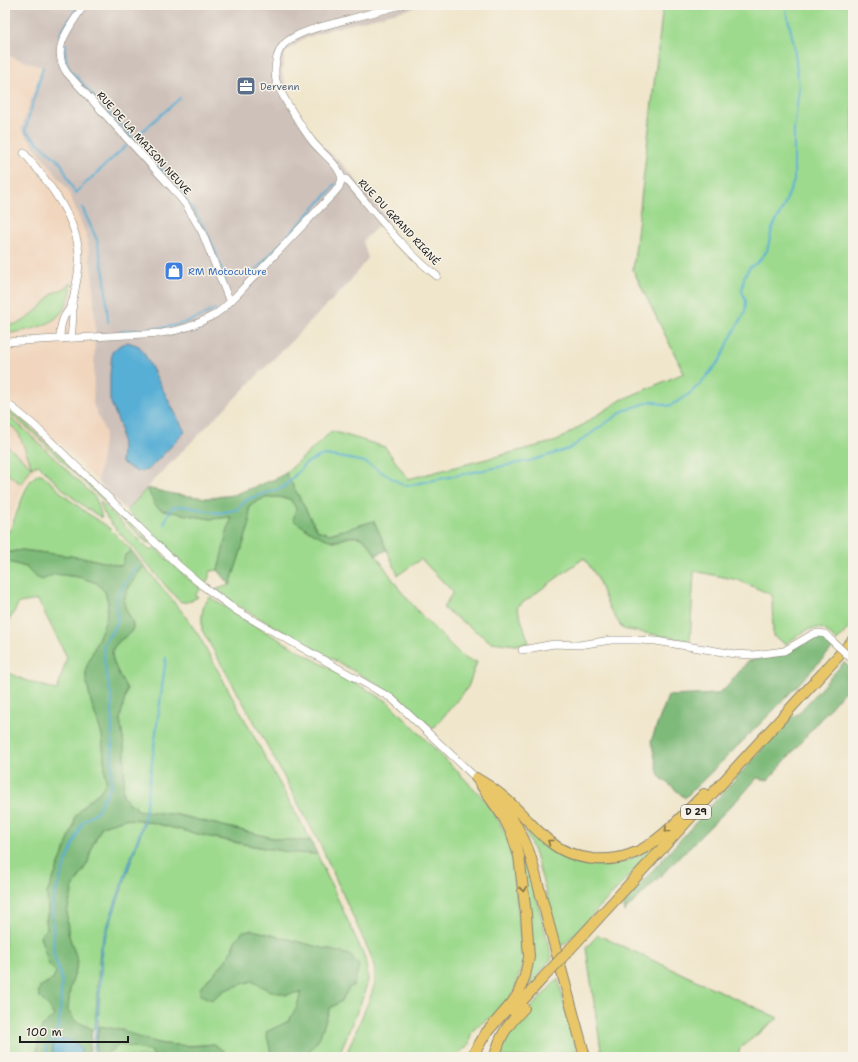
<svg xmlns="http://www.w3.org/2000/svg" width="858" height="1062" font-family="'Shantell Sans',sans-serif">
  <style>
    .built { fill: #f1d5bd }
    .industrial { fill: #cec1ba }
    .green { fill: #9eda8e; stroke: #5d7b55 }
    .forest { fill: #7eba79; stroke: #4d6b4a }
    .water { fill: #59afd5; stroke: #3a6678 }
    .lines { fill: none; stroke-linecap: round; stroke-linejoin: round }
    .stream { stroke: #59afd5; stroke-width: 2 }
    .minor-casing { stroke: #868174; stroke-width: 8 }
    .primary-casing { stroke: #868174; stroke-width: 12 }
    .minor { stroke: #fff; stroke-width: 7 }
    .primary { stroke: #e9c769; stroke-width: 10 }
    .minor-bridge-casing { stroke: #868174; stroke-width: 8; stroke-linecap: butt }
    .primary-bridge-casing { stroke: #868174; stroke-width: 12; stroke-linecap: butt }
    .minor-bridge { stroke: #fff; stroke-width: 7 }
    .primary-bridge { stroke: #e9c769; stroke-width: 10 }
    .oneway { stroke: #827242 }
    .labels { text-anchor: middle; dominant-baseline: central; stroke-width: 3; stroke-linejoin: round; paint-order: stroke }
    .shield { fill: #f7f3e8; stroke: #5e5c59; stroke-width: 1 }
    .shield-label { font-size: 9px; font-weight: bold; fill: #1c1c1c }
    .service-label { font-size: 10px; fill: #4e5e75; stroke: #f7f3e8; text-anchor: start }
    .street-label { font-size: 10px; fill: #1c1c1c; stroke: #f7f3e8 }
    .shop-label { font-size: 10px; fill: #366cbe; stroke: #f7f3e8; text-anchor: start }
  </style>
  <rect width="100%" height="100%" fill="#f7f3e8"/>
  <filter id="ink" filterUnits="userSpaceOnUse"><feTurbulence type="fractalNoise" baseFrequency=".025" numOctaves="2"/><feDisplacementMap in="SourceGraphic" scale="8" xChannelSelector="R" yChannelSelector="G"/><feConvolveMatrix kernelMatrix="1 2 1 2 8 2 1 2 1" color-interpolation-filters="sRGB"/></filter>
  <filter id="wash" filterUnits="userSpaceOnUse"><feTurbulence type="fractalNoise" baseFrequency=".012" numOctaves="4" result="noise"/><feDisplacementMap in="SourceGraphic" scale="16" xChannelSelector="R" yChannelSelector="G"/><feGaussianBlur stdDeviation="0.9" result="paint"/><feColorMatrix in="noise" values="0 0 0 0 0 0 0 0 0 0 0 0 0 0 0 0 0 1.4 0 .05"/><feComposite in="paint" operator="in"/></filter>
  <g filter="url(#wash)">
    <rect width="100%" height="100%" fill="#f0e6cc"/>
    <path class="built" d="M5,55L42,67L21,129L68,190L87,237L93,283L95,327L93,404L105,432L98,482L57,440L32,473L22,489L13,514L5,530Z"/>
    <path class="industrial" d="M5,5H421L413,8L332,29L303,39L285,53L282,72L293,107L316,140L346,168L389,220L375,229L363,241L368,258L347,285L147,487L127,511L98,482L105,432L93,404L95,327L93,283L87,237L68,190L21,129L42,67L5,55Z"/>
    <g class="green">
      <path d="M663,5H853V623L837,641C833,638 829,633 825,630C811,623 796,637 786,644L773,636L772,595L738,580L694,571L690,641L623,629L608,606L597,577L584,558L517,607L529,643L516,645L491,642L443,608L453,592L421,559L398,575L374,521L329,534L317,530L286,473L332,431L385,447L408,479L557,441L621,400L684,373L633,270Z"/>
      <path d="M72,283C67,325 41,328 5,334V325L17,324L25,320L42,306L53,293L65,288Z"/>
      <path d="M5,407L26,423L151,543L146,542L30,430L5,410Z"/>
      <path d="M5,414L24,429L95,497C98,502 100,512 102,518C77,503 58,486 39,465L32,467L21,484L5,472V444L32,467L19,434L14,428L5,422Z"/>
      <path d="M38,474H42L66,497L87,513L107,526L132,551L125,555L122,566L86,558L22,550L5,553V537L11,528L25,491L31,480Z"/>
      <path d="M147,488L155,505L162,510L187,515L211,519L231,517L218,570L211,571L207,582L205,584L127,511Z"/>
      <path d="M277,497L290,499L296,508L305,529L335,542C346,538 357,533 367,542L400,590L423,617L462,656L468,660L477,662L468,687L433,729L405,703L377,684L238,606L217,589L230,585L250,523L249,506L263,498Z"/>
      <path d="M100,501L149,550L155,548L183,574L201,589L195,595L198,597C191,601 186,604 179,601L110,522C105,515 101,509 100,501Z"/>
      <path d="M5,561L26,567L34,576L55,574L79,577L97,583L105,592L108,602L106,620L86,668V679L91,702L102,735L106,782L101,791L88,801L75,817L74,825L58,867L47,893L48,911L46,920L47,929L40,937L43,945L56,972L53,980L41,986L40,998C47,1003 50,1008 54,1016C51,1019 47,1021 44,1025C38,1031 37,1048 37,1057H5V671L24,680L57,690L67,657L38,600L19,603L7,624L5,623Z"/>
      <path d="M144,566L183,613L199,636L311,841L277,839L178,815L137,810L136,807L128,803L123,795L125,752L120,719L127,689C122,679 109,660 113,649C115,644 122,639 126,636C129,634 133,631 133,626C133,620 127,613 125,607C121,594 137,575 144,566Z"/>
      <path d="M210,597L245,620L387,701L453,767L483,798L499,821L507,837L513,860L523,963L514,992L497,1015L486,1020L475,1028L471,1034L469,1044L456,1057H345L370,998L375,983V971L372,958L321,846L261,734L202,630C202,617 200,608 210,597Z"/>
      <path d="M125,819L142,820V825L100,947L95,1028L92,1029L74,1020L68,1010L70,989L78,962L68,933L67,912L73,888L88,862L93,844L102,826Z"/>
      <path d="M145,821C202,835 259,851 317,854L365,958L368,980L363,997L338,1057H309V1051L319,1039L330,1008L341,1001L349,988L235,941L230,955L219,968L206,981L212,1000L225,990L252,981L268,990L301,992L297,1006L289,1021L266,1032L272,1057H230L229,1056L214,1044C180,1047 154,1046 123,1030L111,1051L120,1044L152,1052L154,1057H94L98,1025L101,971L102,947Z"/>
      <path d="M522,822C532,832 541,841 552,849C569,863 601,869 622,862C635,858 648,850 660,843L566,943L561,946L558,942L547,896L536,857Z"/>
      <path d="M515,834L522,846L527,861L552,958L523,994L529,975Z"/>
      <path d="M598,935L778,1018L740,1048L738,1057H602L586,948Z"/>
      <path d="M558,979L578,1057H499L507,1033Z"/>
    </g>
    <g class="forest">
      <path d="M286,473L317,530L330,534L374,521L387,550L376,555C368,543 363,532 345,538C342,539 337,542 334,541C321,539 303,527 293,520L296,508L290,499L277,497L264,498L249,506L250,523L230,585L218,570L231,517L211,519L187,515L162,510L155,505L147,488L173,494L207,498L233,495L275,479Z"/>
      <path d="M22,550L86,558L122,566L125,555L132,551L144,566C137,575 121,594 125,607C127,613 133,620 133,626C133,631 129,634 126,636C122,639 115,644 113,649C109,660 122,679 127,689L120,719L125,752L123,795L128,803L136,807L137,810L178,815L277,839L311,841L317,854L294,853L264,848L201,835L142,820L125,819L102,826L93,844L88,862L73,888L67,912L68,933L78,962L70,989L68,1010L74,1020L92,1029L89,1057H37C37,1048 38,1031 44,1025C47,1021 51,1019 54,1016C50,1008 47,1003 40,998L38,991L41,986L53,980L56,972L49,965L40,936L47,929L46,920L48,911L47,893L58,867L74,825L75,817L88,801L101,791L106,782L102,735L91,702L86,679V668L106,620L108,602L105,592L97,583L79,577L55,574L42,580L34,576L26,567L5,561V553Z"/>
      <path d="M819,637L824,638L834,647L770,714L685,798L659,776L651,741L668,696L717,694L726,688L748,661L787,654L806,640L813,638Z"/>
      <path d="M844,662L853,672V681L772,776L768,780L757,778L742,795L624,912V902L791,717L798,714Z"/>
      <path d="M253,930L350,955L359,965L354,985L349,988L341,1001L330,1008L319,1039L309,1051V1057H272L266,1032L289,1021L297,1006L301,992L286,995L268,990L252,981L225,990L212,1000L200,995V988L219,968L230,955L235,941L243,931Z"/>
      <path d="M99,1026L123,1030L138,1037L162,1044L194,1046L214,1044L230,1056V1057H154L152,1052L120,1044L111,1051L101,1056L96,1051Z"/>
    </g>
    <g class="water">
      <path d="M128,342L139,346L145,355L185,432L148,470L137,472L121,462L122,448L120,426L110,400V375L112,352L120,345Z"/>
      <path d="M56,1037C70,1041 81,1039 82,1057H53L52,1048Z"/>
    </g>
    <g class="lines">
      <g class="stream">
        <path d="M59,35L79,5"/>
        <path d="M66,44C64,54 65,61 70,70L133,139"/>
        <path d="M43,67L25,131L61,163L75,193L126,146"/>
        <path d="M137,136L180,98"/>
        <path d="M137,143L167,176"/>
        <path d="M175,185C187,200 197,215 206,231C214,247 220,264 226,280"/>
        <path d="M82,207L97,240L105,279L108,322"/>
        <path d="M249,277L331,190L335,184"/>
        <path d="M121,331C158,329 183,328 215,309"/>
        <path d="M164,524L170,510L173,507L184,506L218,513L236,510L248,499L284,487L305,464L318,457L324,455L339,457L365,462L403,485H410L533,460L569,449L623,411L652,401L668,406L679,401L689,394L701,383L720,360L732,335L745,312L746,301L742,292L744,277L750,267L757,263L767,251L772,229L783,208L794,181V130L799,88L794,45L785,5"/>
        <path d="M48,1057L46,1046L59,1029L62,979L54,956L52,904L64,867L82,823L97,811L111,785L112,752V700L105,666L103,646L118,621L116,601L119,593L137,565"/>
        <path d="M93,1057L100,982L101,947L144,821L166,658"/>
      </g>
    </g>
  </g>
  <g filter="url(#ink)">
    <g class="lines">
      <defs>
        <g id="minor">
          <path d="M84,5C71,26 49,48 67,73L173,189L186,205L202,232L227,295L231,300"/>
          <path d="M24,153C47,180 78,219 79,256C80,267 77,279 75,290C74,294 74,298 72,302C71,306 68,311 65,315C61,322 60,330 60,339"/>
          <path d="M342,179C339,164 321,153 312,141C303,129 295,116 287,103C284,97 280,91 277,84C273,72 275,54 284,44C297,31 328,25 346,20C364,15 383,10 401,5"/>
          <path d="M342,179H346C375,212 402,249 437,276"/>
          <path d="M71,338C72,331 74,308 72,303"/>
          <path d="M5,342L162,333C180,331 198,324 214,315C229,306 243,287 256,275C282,247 308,220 334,193L339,187L342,179"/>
          <path d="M5,403L12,407L34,425L179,566L203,586L237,611L391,698L402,708L476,778"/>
          <path d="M522,650L554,644L579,645L611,640H637L656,641L735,654L753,655L784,651L813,634L819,633L825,634L829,638"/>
        </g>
        <g id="primary">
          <path d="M476,778C484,783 493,788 501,795C519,809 532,827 549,841C562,852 576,857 593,859C606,860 618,859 629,855C656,847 684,814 704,794"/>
          <path d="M498,801C513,817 523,835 530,855L585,1057"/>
          <path d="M571,948C665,845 759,742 853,640"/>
          <path d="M513,1011L542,979"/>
          <path d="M473,1055L486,1033L512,1003L518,994L525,976L529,957L526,914L519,856L512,834L504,818L479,782"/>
          <path d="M495,1057C500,1034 508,1025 524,1008"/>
        </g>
      </defs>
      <use href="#minor" class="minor-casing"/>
      <use href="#primary" class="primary-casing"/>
      <use href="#minor" class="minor"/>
      <use href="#primary" class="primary"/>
      <defs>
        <path id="minor-bridge" d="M829,638L853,660"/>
        <path id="primary-bridge" d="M542,979L571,948"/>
      </defs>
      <use href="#minor-bridge" class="minor-bridge-casing"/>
      <use href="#primary-bridge" class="primary-bridge-casing"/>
      <use href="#minor-bridge" class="minor-bridge"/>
      <use href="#primary-bridge" class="primary-bridge"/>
    </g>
    <defs><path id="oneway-chevron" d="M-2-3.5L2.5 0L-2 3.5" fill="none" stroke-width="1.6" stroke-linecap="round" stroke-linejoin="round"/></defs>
    <g class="oneway">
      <use href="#oneway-chevron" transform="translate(667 830) rotate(137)"/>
      <use href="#oneway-chevron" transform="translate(550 842) rotate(-142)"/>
      <use href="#oneway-chevron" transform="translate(523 889) rotate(84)"/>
    </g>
  </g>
  <defs>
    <symbol id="office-square" viewBox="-11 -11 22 22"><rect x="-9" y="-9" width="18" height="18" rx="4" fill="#5c6f8a" stroke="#f7f3e8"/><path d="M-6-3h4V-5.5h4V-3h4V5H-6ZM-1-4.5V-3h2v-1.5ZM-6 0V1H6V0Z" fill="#fff"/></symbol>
    <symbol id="shop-square" viewBox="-11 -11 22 22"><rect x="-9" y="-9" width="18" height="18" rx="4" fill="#3f7fe0" stroke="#f7f3e8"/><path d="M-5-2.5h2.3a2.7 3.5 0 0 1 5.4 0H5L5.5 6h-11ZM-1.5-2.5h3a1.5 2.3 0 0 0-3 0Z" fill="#fff"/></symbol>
  </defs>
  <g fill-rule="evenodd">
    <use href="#office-square" x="235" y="75" width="22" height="22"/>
    <use href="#shop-square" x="163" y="260" width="22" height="22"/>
  </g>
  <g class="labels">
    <rect class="shield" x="681" y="805" width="30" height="14" rx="3"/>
    <g class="shield-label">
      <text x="696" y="812">D 29</text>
    </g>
    <g class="service-label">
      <text x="260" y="86">Dervenn</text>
    </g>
    <g class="street-label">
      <text transform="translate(144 143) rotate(48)">RUE DE LA MAISON NEUVE</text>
      <text transform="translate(399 222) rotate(47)">RUE DU GRAND RIGNÉ</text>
    </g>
    <g class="shop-label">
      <text x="188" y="271">RM Motoculture</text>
    </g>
  </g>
  <rect width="858" height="1062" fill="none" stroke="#f7f3e8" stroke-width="20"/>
  <path d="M20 1036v6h108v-6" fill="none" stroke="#1c1c1c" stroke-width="2"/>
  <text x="26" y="1036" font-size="12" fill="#1c1c1c" stroke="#f7f3e8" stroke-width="3" paint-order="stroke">100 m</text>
</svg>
